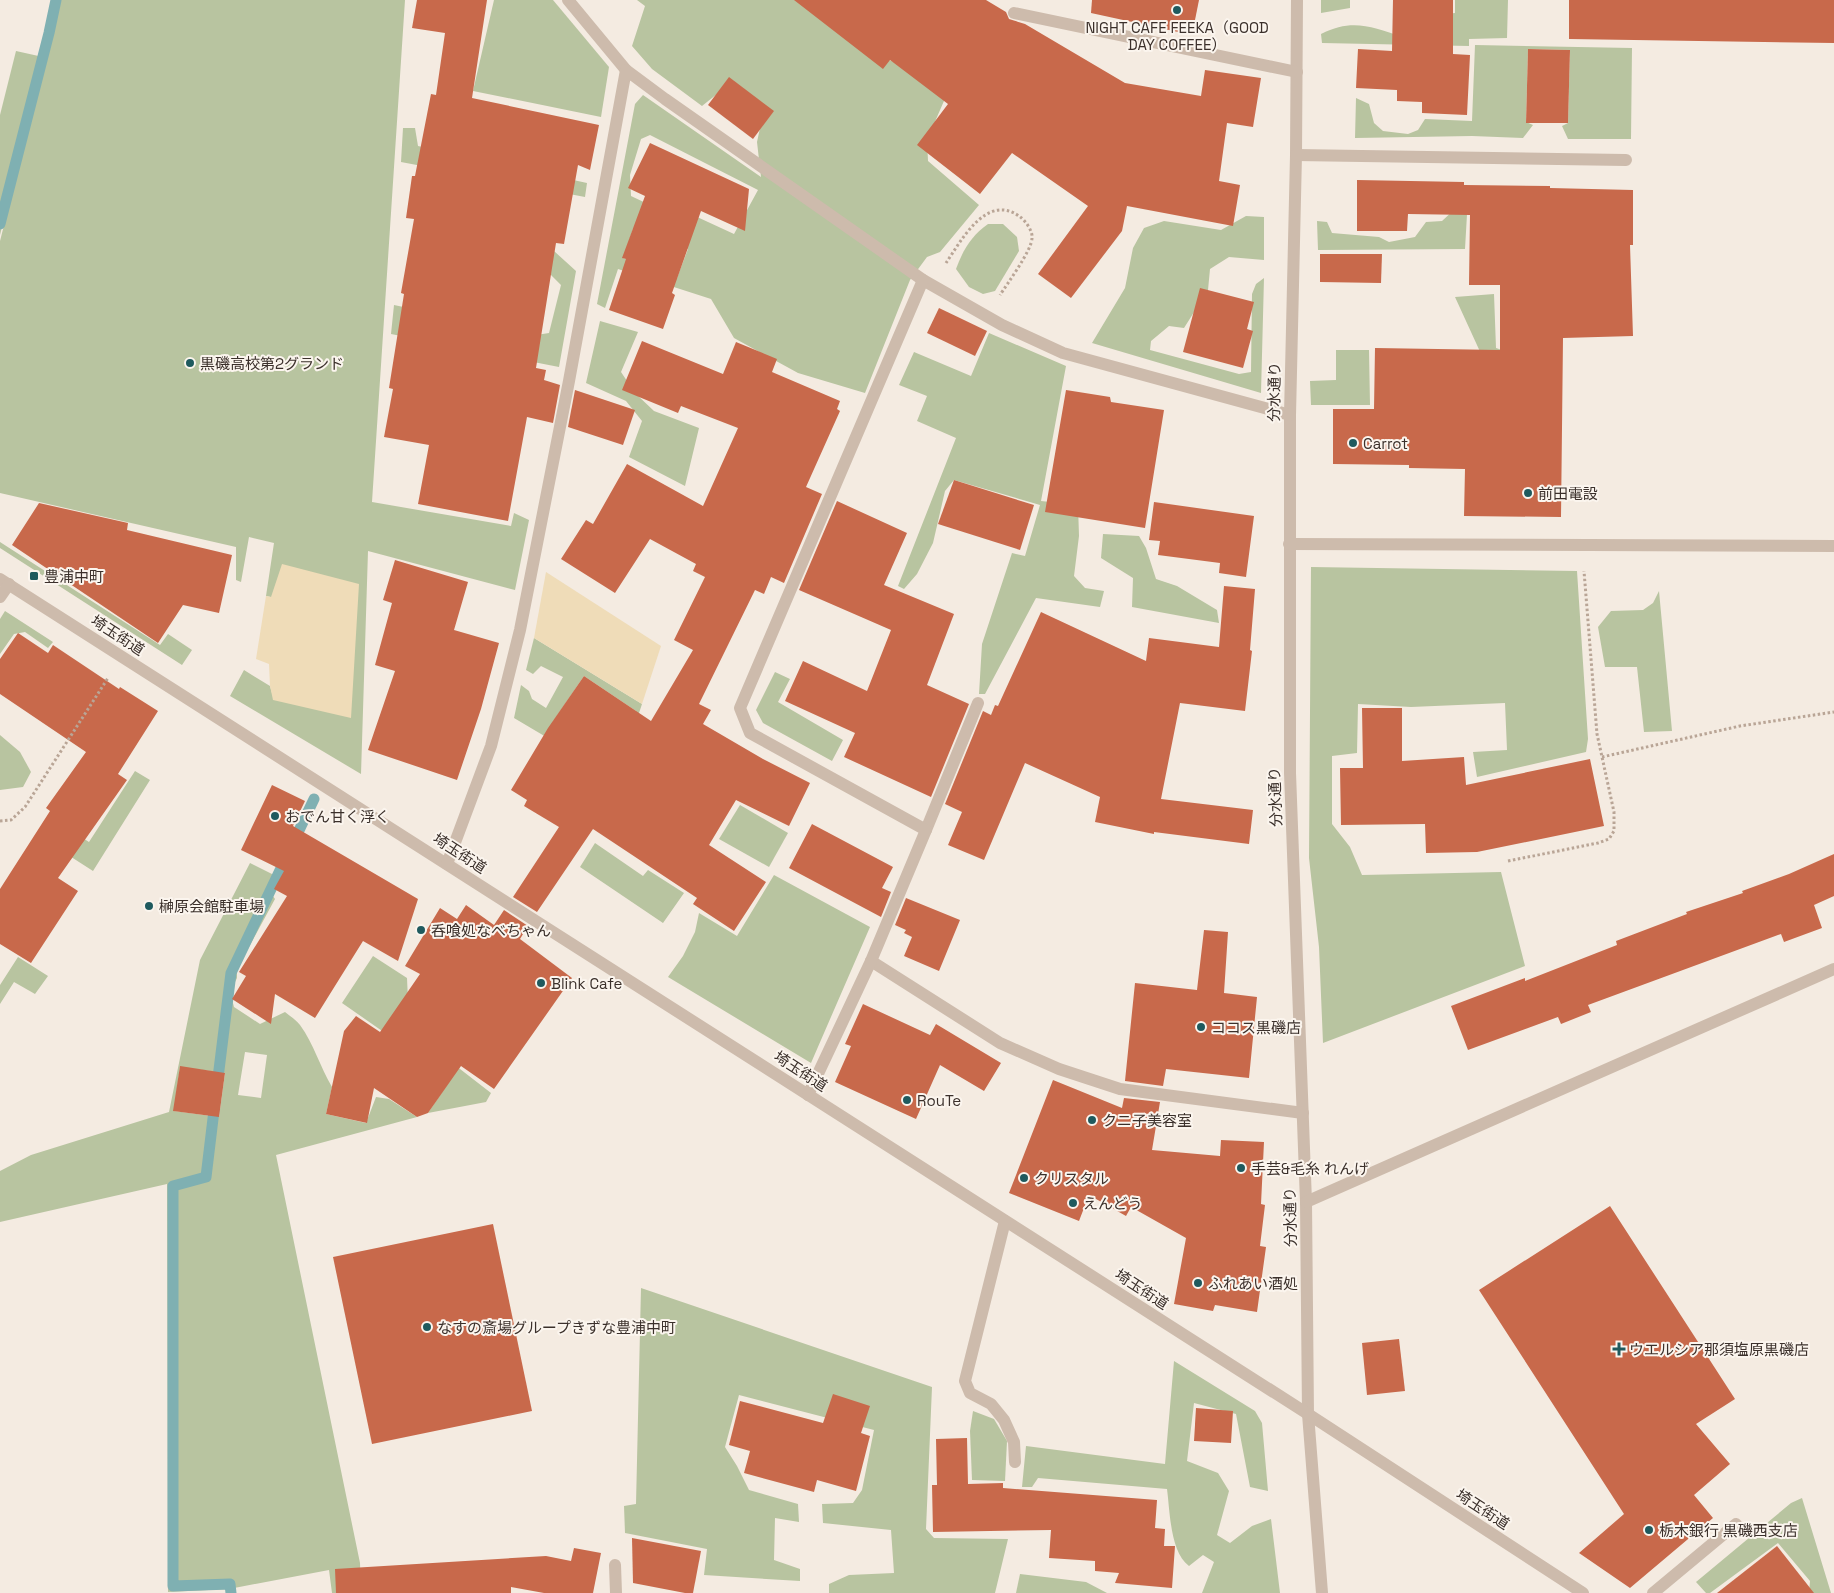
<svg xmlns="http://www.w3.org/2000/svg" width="1834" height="1593" font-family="'Space Grotesk','Noto Sans JP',sans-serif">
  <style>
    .green { fill: #b8c4a0; fill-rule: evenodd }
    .sand { fill: #efdcb8 }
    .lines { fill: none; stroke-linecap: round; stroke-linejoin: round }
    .stream { stroke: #7fb0b2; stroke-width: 11 }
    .building { fill: #c8694b }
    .path { stroke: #b9a596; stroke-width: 3; stroke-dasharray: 2.5 2.5; stroke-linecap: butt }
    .minor { stroke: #cdbbac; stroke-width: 12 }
    .poi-dot { fill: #1f5a5e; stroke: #fbf5ee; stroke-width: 2 }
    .labels { text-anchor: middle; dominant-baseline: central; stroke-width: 4; stroke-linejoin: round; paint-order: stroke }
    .poi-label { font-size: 15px; fill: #3b302b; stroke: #fbf5ee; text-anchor: start }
    .street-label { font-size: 15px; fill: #3b302b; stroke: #fbf5ee }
  </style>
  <rect width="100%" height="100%" fill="#f4ebe1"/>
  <g class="green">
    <path d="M61,0H405L372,502L511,526L514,513L529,520L515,590L368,551L361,774L230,696L244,670L270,686L274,700L271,597L266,596L274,543L249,537L241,582L236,580V547L0,493V241Z"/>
    <path d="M494,0H553L609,67L601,117L473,91Z"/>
    <path d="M637,0H808L881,57L907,67L947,94L927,140L928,161L979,205L940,252L927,257L910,280L865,393L798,373L734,338L711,299L618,269L605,308L597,304L635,104L643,95L761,177L757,142L763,114L727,86L702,106L652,69L632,46L645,6ZM650,135L758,190L734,234L669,204L650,205L631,196L630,175L641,139ZM633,229L688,249L677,278L623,258Z"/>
    <path d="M1321,0H1350V8L1321,13Z"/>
    <path d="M1455,0H1508L1507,38L1469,39V46L1322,43L1321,34C1353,18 1371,27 1403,37L1424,16L1455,13Z"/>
    <path d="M1475,45L1632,48L1631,139H1568L1562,126L1568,123L1570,50L1528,49L1526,122L1533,125L1523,138L1472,136L1355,138L1356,98L1369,104L1374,123L1383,131L1408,134L1418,130L1425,119L1472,121Z"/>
    <path d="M16,51L43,57L0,235V115Z"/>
    <path d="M403,128H415L418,146L587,183L585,197L401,162Z"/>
    <path d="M1468,197L1465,249L1318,250L1317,221L1327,222L1332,233L1379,237L1389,242L1415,237L1426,222L1442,221Z"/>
    <path d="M1246,216L1264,217V260L1229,257L1210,269L1208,290L1184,328L1169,326L1151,341L1150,350L1239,374L1251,372L1252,294L1256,284L1264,278L1261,393L1092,343L1125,288L1133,248L1144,228L1164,221L1221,230Z"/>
    <path d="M988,224H1003L1017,237L1019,251L995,291L983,294L969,287L956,269C963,250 971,236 988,224Z"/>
    <path d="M420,247L554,251L576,271L559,367L391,334L394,305L484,324L530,336L549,333L561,285L551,275Z"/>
    <path d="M1494,294L1496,348L1502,350L1493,380L1455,297Z"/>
    <path d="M600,321L638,332L621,372L635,393L654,411L699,428L685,486L629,457L642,421L626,401L586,383Z"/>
    <path d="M989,333L1066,366L1041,501L1078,505L1079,536L1074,576L1085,588L1104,591L1100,607L1036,598L985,694H979L982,644L1012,553L1025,556L1040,505L954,480L945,491L933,543L917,574L904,589L898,586L956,438L917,421L927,396L899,385L914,352L971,376Z"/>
    <path d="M1336,350H1369L1370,405H1311L1310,381L1336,380Z"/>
    <path d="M1103,534L1139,536L1146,548L1156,579L1177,586L1217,610L1219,623L1132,607L1133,578L1101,558Z"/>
    <path d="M0,542L160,645L168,634L192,650L182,665L0,548Z"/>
    <path d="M1311,567L1577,571L1588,739L1586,752L1477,777L1473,752L1507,750L1505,703L1411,707L1358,704L1357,753L1332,756V824L1350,847L1362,875L1501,872L1525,966L1323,1043L1319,947L1309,858Z"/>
    <path d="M1659,591L1672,731L1644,732L1637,667H1605L1598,627L1611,611L1643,610L1653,603Z"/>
    <path d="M5,611L53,642L48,648L25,632L14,634L0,654V619Z"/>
    <path d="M534,638L642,704L617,779L514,718L521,685L529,691L532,699L546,708L563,677L541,666L533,674L526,670ZM584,676L636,711L552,723Z"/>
    <path d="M775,672L790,679L778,702L843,740L832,761L763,723L756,710Z"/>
    <path d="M0,735L20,752L31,772L23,787L0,790Z"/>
    <path d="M135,771L150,780L93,871L37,835L49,816L89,842Z"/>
    <path d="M740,805L788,833L769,867L719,839Z"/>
    <path d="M595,843L643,876L648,870L684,893L663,923L580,867Z"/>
    <path d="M250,863L274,875L268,889L275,899L237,969V978L230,992L234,1007L260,1024L285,1012C290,1016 296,1020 300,1025C314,1044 320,1067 332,1087L326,1114L366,1123L376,1097L389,1099L417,1117L276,1155L360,1563L361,1593H332L329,1570L229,1589L168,1592L167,1184L0,1222V1171L31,1155L169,1112L200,960ZM245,1052L267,1055L261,1098L238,1095ZM180,1067L225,1073L219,1117L174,1111Z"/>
    <path d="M774,875L870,927L811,1063L668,977L683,956L695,932L699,913L737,936Z"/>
    <path d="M373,956L407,978L408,1000L420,1038L491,1093L486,1102L428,1113L451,1079L342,1003Z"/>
    <path d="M18,957L48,976L35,994L14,982L0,1004V985Z"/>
    <path d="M641,1288L932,1387L926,1529L934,1538L1008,1539L995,1593H829V1584L849,1575L894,1573L891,1530L823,1523L822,1504L853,1503L862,1490L874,1430L739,1395L725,1447L737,1466L749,1490L798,1504L799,1522L775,1518L774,1560L800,1569V1581L704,1575L707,1549L625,1533L624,1506L636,1504Z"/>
    <path d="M1174,1361L1255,1411L1262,1423L1268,1491L1250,1487L1236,1414L1194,1403L1187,1461L1218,1473L1229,1491L1217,1535L1230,1543L1252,1526L1271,1519L1280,1593H1202L1214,1562L1203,1555L1189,1566C1170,1552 1170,1511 1167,1489L1038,1478L1032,1487H1022L1026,1446L1165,1464Z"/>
    <path d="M973,1411L994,1419L1007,1441L1005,1481L972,1480L970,1431Z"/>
    <path d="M1802,1498L1831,1593H1809L1810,1581L1778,1543L1710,1593H1706L1696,1582L1791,1503Z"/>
    <path d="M1020,1574L1086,1582L1107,1593H1016Z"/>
  </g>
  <g class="sand">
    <path d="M282,564L359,584L351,718L273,700L270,686L269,664L256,659L266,596L271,597Z"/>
    <path d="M546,572L661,646L642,704L534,638Z"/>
  </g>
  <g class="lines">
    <g class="stream">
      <path d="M0,224L49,33L56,0"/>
      <path d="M217,1086L231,973L314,799"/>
      <path d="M215,1102L206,1177L173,1186V1586L230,1584L231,1593"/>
    </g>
  </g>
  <g class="building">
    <path d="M417,0H487L472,98L599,125L590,170L578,165L564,244L556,243L536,368L546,370L544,380L560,385L553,423L527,417L508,521L418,504L429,445L384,437L393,389L389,388L404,294L401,293L414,219L406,218L412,176H415L431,94L436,95L445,33L412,28Z"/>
    <path d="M794,0H986L1006,12L1009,19L1025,24L1125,83L1201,96L1205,70L1261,78L1253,127L1227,123L1219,181L1240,185L1233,226L1127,206L1122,231L1071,298L1038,274L1088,206L1012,153L980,194L917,145L948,104L890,60L883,69Z"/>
    <path d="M1092,0H1199L1192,35L1091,13Z"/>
    <path d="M1393,0H1453V54L1470,55L1467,115L1422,113V102L1397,101V90L1356,88L1358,49L1392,51Z"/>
    <path d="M1569,0H1834V43L1569,39Z"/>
    <path d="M1528,49L1570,50L1568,123H1526Z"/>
    <path d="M729,77L774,111L753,139L708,105Z"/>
    <path d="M650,143L749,189L745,231L701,211L672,293L675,295L663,329L609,310L626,259L622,258L645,196L628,188Z"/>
    <path d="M1357,180L1464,182V185L1550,186V188L1633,190V245H1630L1633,336L1563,338L1561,517L1464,516L1465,469L1409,468V465L1333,464V409H1374L1375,348L1500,350V285H1469L1470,215L1408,214L1407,231H1357Z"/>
    <path d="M1320,254H1382L1381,283L1320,282Z"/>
    <path d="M1200,288L1254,302L1247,329L1253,331L1243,368L1183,352Z"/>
    <path d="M939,308L987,331L975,356L927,333Z"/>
    <path d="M642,341L723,374L736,342L777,359L772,372L840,401L837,409L840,411L806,487L822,494L784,583L771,577L764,594L755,590L699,704L711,710L703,724L763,759L810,783L789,826L736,800L709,845L766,882L734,931L693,904L697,898L593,829L537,912L513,897L559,827L524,806L527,800L511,790L548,728L584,676L651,721L693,650L674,640L705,577L693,571L696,564L650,539L615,593L561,559L586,520L593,524L627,464L703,506L738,428L681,406L678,413L622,390Z"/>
    <path d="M575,390L635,410L623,445L568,427Z"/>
    <path d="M1066,390L1110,397L1111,402L1164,410L1145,528L1045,512Z"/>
    <path d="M954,480L1034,505L1020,550L938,524Z"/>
    <path d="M837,501L907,533L884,585L954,614L927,685L969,704L931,797L844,757L855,733L785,701L803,661L867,691L891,630L799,590Z"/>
    <path d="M1154,502L1254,516L1246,577L1219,573L1220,563L1158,555L1160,541L1149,540Z"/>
    <path d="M39,503L128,523L127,530L232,555L219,613L183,605L158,643L12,545Z"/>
    <path d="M395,560L468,582L454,630L499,643L481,709L457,780L368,750L395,671L375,665L392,603L383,600Z"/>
    <path d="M1224,586L1255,589L1250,650L1252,651L1245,711L1180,703L1161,799L1253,810L1249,844L1154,832V834L1095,822L1100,797L1025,763L984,860L948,845L962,812L945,804L983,711L991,715L995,705L998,706L1041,612L1146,661L1149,638L1219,647Z"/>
    <path d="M18,633L48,653L53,645L119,689L120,687L158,711L118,774L127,780L58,878L78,891L31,963L0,944V889L50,811L46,808L86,752L0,694V659Z"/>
    <path d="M1362,708H1402V761L1464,757L1466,785L1590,759L1604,826L1477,852L1426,853L1425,824L1341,825L1340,768H1363Z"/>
    <path d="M272,785L305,801L293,826L418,899L398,961L363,941L315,1018L275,994L271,1024L232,999L246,976L239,972L287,896L274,889L284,871L241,850Z"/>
    <path d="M812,824L893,867L882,888L891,892L881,917L789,868Z"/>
    <path d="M1834,854V896L1814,905L1822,928L1784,942L1781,934L1588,1005L1591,1012L1561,1024L1558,1017L1468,1050L1451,1006L1525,978V981L1617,945L1616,941L1687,914L1686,912L1743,893L1742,891L1789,874Z"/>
    <path d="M906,898L960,920L939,971L904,956L912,937L904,933L906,930L895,925Z"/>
    <path d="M466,905L494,925L504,910L528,926L520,939L572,978L494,1089L461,1066L428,1113L417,1117L374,1088L367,1123L326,1114L344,1031L356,1016L380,1032L420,974L405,966L440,908L457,919Z"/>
    <path d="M1204,930L1228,932L1224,993L1257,997L1249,1078L1166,1069L1163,1086L1125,1081L1135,983L1197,990Z"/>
    <path d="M863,1004L930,1035L936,1024L1001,1063L984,1091L940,1065L916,1119L835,1082L851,1046L845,1044Z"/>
    <path d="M180,1066L225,1073L219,1117L173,1111Z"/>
    <path d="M1053,1080L1122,1108L1124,1098L1160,1102L1152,1150L1220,1156L1221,1140L1264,1142L1261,1204L1265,1205L1260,1246L1266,1247L1257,1312L1215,1305L1213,1311L1174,1304L1186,1238L1131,1207L1126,1216L1089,1195L1079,1221L1009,1193Z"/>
    <path d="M1610,1206L1735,1399L1696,1424L1730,1464L1694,1495L1713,1518L1630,1588L1579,1553L1624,1514L1479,1290Z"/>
    <path d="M493,1224L532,1411L372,1444L333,1257Z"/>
    <path d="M1399,1339L1405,1391L1367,1395L1362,1343Z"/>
    <path d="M833,1394L870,1406L861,1433L870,1436L856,1491L817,1480L814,1492L744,1473L750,1451L729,1445L740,1401L823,1423Z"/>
    <path d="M1196,1408L1233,1411L1231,1443L1194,1441Z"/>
    <path d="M967,1438L968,1484L1003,1483V1488L1157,1500L1155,1528L1165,1529L1164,1546H1175L1172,1588L1115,1583L1119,1573L1095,1571V1561L1049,1558L1051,1530L933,1532L932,1485H937L936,1439Z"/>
    <path d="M632,1538L701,1551L693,1593H685L633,1583Z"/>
    <path d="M1777,1546L1814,1593H1717Z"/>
    <path d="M574,1548L601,1553L593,1593H544L511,1587V1593H336L335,1569L546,1556L571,1561Z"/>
  </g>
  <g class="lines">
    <g class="path">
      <path d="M946,263C961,241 986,193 1019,216C1025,220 1033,231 1032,238C1032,250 1007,284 1000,295"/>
      <path d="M1602,757L1740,726L1834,712"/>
      <path d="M0,821L11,820L25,807L108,678"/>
      <path d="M1508,861L1598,843L1609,839L1614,831V812L1597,734L1584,571"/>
    </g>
    <g class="minor">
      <path d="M568,0L626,70"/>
      <path d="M1297,0L1296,155L1290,415V773L1306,1202L1308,1414L1322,1593"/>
      <path d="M1014,13L1297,72"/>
      <path d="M1296,155L1626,160"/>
      <path d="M1289,544L1834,546"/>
      <path d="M0,579L1308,1414L1583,1593"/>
      <path d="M0,597L9,584"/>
      <path d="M926,830L978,703"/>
      <path d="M447,864L491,746L520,630L569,381L626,70L665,99L923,280L1002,325L1063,353L1290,415"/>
      <path d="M871,961L1000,1043L1059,1069L1120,1089L1303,1113"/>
      <path d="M808,1095L871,961L926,830L750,733L740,708L923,280"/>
      <path d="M1306,1202L1834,969"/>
      <path d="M1005,1221L965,1381L970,1393L991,1404L1004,1420L1014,1442L1015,1462"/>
      <path d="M615,1565L616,1593"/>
      <path d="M1653,1593L1736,1524"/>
    </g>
  </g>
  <g class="poi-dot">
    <circle cx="1177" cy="10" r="5"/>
    <circle cx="190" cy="363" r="5"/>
    <circle cx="1353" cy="443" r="5"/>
    <circle cx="1528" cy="493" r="5"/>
    <rect x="29" y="571" width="10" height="10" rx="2.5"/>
    <circle cx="275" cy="816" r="5"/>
    <circle cx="149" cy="906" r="5"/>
    <circle cx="421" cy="930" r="5"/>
    <circle cx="541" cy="983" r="5"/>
    <circle cx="1201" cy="1027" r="5"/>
    <circle cx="907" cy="1100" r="5"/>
    <circle cx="1092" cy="1120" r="5"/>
    <circle cx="1241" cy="1168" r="5"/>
    <circle cx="1024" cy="1178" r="5"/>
    <circle cx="1073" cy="1203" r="5"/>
    <circle cx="1198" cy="1283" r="5"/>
    <circle cx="427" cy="1327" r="5"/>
    <path d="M1616.5 1341.5h5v5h5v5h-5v5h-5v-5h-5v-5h5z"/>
    <circle cx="1649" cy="1530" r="5"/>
  </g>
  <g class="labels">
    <g class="poi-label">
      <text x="1177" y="27" text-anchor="middle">NIGHT CAFE FEEKA（GOOD<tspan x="1177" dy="17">DAY COFFEE）</tspan></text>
      <text x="200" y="363">黒磯高校第2グランド</text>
      <text x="1363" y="443">Carrot</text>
      <text x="1538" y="493">前田電設</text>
      <text x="44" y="576">豊浦中町</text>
      <text x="285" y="816">おでん甘く浮く</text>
      <text x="159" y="906">榊原会館駐車場</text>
      <text x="431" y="930">呑喰処なべちゃん</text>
      <text x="551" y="983">Blink Cafe</text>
      <text x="1211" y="1027">ココス黒磯店</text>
      <text x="917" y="1100">RouTe</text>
      <text x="1102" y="1120">クニ子美容室</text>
      <text x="1251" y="1168">手芸&amp;毛糸 れんげ</text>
      <text x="1034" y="1178">クリスタル</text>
      <text x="1083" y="1203">えんどう</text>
      <text x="1208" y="1283">ふれあい酒処</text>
      <text x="437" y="1327">なすの斎場グループきずな豊浦中町</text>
      <text x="1629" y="1349">ウエルシア那須塩原黒磯店</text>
      <text x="1659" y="1530">栃木銀行 黒磯西支店</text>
    </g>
    <g class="street-label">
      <text transform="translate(1274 392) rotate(-89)">分水通り</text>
      <text transform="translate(118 635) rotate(33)">埼玉街道</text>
      <text transform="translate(1275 797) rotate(-92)">分水通り</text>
      <text transform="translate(460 853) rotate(33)">埼玉街道</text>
      <text transform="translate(801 1071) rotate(33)">埼玉街道</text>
      <text transform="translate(1290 1217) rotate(-91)">分水通り</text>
      <text transform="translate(1142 1289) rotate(33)">埼玉街道</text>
      <text transform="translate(1483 1509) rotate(33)">埼玉街道</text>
    </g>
  </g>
</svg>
